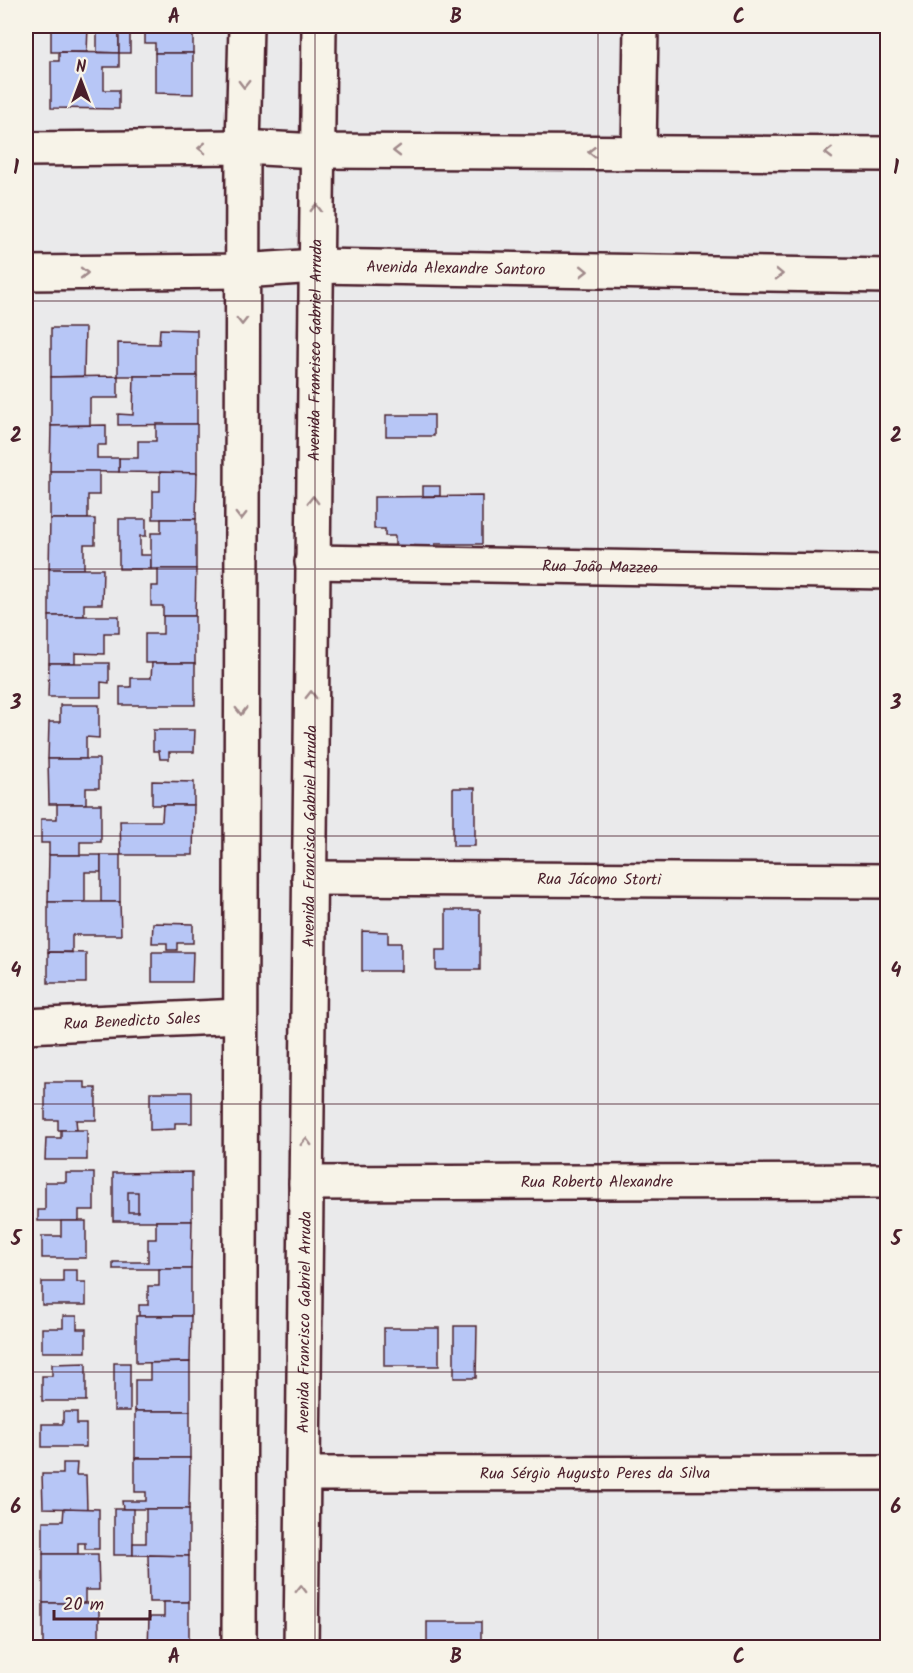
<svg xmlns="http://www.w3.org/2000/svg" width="913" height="1673" font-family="Kalam,sans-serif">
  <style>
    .building { fill: #b7c6f6; stroke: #4a1f2b; stroke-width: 1.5 }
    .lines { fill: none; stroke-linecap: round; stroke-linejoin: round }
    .street-casing { stroke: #4a1f2b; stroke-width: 38 }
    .secondary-casing { stroke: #4a1f2b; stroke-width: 38 }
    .street { stroke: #f7f3e8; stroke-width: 33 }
    .secondary { stroke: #f7f3e8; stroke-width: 33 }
    .oneway { stroke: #a0898a }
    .grid { fill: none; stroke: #4a1f2b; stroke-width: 1.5; stroke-opacity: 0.55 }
    .labels { text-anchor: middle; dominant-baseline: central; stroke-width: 4.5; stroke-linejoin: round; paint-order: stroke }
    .street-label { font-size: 16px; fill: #4a1f2b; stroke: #f7f3e8 }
    .neatline { fill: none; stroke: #4a1f2b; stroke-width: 2 }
    .grid-label { font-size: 20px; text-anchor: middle; font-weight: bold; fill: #4a1f2b }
  </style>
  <rect width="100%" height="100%" fill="#eaeaeb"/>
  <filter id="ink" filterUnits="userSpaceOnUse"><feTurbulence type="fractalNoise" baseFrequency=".0167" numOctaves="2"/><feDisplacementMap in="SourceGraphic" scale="12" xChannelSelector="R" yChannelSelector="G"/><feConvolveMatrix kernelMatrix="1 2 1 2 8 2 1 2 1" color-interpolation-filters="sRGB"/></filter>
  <g filter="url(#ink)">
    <g class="building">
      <path d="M51,26H88L87,52H51Z"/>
      <path d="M97,26H119V53L97,52Z"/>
      <rect x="119" y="26" width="11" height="27"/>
      <path d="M145,26H193V53H155V43H145Z"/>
      <rect x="733" y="26" width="52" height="5"/>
      <path d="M59,52L119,53V67H104V90H119V109L51,108V61H59Z"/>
      <path d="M155,53H193V94L155,93Z"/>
      <path d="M51,328H85L84,376L51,377Z"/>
      <path d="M160,329L197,330V376H118V343L159,344Z"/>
      <path d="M118,376V398H90V425L51,426V377Z"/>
      <path d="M134,376H197V424L118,425V414L133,415Z"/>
      <rect x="386" y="415" width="48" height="21"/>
      <path d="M156,424H197V473L119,472V458H138V441H156Z"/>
      <path d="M106,425V445H97V458H119V472L50,471L51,426Z"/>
      <path d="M50,471H99V495H88V519H50Z"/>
      <path d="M160,472L197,473L196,519H153V491H160Z"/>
      <rect x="423" y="486" width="17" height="10"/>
      <path d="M482,496V544H435V554H395V536H385V529H374V497Z"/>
      <path d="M50,519H95V544H84V569H49Z"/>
      <path d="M119,519H146V536H140V555H151V569H119Z"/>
      <path d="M161,519H196V569H151V533H161Z"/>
      <path d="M49,569H103L102,604H84V616H49Z"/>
      <path d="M158,569H196L195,616H163V606H151V586H158Z"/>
      <path d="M49,616H119V633H104V654L75,653V663H49Z"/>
      <path d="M163,616H195V663H145V634H163Z"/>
      <path d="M49,663H109V683L101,682V697H48Z"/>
      <path d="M152,663H195V705H120V687H131V678H151Z"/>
      <path d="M60,705H99V738L86,737V759H48L49,722H60Z"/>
      <path d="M153,730H195L194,752H169V759H160L159,751H153Z"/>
      <path d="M48,759H99V788H86V804H49Z"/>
      <path d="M152,781L194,782V805H152Z"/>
      <rect x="453" y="788" width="22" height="58"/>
      <path d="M57,804H101V842H80V855H49V843H41V819H57Z"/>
      <path d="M163,805H194L193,855H121L120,821H162Z"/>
      <path d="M49,855H101V872H85V902H48Z"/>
      <rect x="101" y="855" width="19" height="47"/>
      <path d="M48,902H120L121,935H72V952H48Z"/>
      <path d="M446,910H480V970H436V950H446Z"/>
      <path d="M153,923L193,924V943H177V950H167V943H152Z"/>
      <path d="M362,931L388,932V943H401V971H362Z"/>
      <path d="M48,952L86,953V983H48Z"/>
      <path d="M152,952H193L192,982H152Z"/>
      <path d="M45,1082H85V1088H96V1120H76L77,1130H58V1120H45Z"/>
      <path d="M150,1092H192V1123H175V1129L150,1130Z"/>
      <path d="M61,1130H87V1160H45L46,1138H61Z"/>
      <path d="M192,1172V1221H113V1173Z"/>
      <path d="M66,1173H94V1210H79V1221H38V1210H45V1182H66Z"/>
      <rect x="128" y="1192" width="10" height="20"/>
      <path d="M61,1221H86V1258H42V1236H61Z"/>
      <path d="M156,1221H192L191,1269H113V1262H148V1239H156Z"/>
      <path d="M159,1269H191V1316H139V1305H148V1286H159Z"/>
      <path d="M63,1270H77V1282H86V1305H42V1282H63Z"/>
      <path d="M63,1316H77V1329H86V1352H42V1328H63Z"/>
      <path d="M136,1316H191L190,1362L136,1363Z"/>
      <path d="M454,1326H477L476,1378H454Z"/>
      <rect x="384" y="1328" width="55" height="38"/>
      <path d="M190,1362V1411H135V1380H150V1363Z"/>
      <path d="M86,1363V1401H42V1376H52V1364Z"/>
      <rect x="114" y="1363" width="16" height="48"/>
      <rect x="135" y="1411" width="55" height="47"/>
      <path d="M63,1412H77V1424H86V1447H42V1424H63Z"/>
      <path d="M135,1458H190L189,1509H123L122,1501H146V1492H135Z"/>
      <path d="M63,1463H77L76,1475H86L87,1509L43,1508L42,1474H63Z"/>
      <path d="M64,1508L99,1509V1549H85V1543H78V1554H43V1521H63Z"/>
      <rect x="114" y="1509" width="19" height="46"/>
      <path d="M146,1509H189V1556L133,1555V1543H146Z"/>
      <path d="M43,1554H98L99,1590H85V1603H43Z"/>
      <path d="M148,1555L189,1556V1602H149Z"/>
      <path d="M164,1602H189V1648H148L149,1617H164Z"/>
      <path d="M43,1603H99V1643H75V1648H43Z"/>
      <rect x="427" y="1622" width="54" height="26"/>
    </g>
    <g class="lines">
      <defs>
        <g id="street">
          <path d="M639,152L641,26"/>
          <path id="s1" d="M312,562L888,572"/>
          <path id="s2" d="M309,878L888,881"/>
          <path id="s3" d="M26,1026L240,1016"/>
          <path id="s4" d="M306,1183L888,1181"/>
          <path id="s5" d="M303,1474L888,1473"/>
        </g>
        <g id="secondary">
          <path d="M26,149L243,147L317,151L888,154"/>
          <path id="s6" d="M26,273L242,271L316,266L888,276"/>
          <path d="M239,1648L243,147L246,26"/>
          <path id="s7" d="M301,1648L319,26"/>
        </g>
      </defs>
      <use href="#street" class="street-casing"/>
      <use href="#secondary" class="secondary-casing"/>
      <use href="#street" class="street"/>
      <use href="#secondary" class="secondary"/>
    </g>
    <defs><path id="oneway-chevron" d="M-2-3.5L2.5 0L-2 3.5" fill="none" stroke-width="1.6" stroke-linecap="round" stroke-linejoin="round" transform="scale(1.5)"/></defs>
    <g class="oneway">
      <use href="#oneway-chevron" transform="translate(244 84) rotate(91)"/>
      <use href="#oneway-chevron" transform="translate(202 148) rotate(179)"/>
      <use href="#oneway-chevron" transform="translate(397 151) rotate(-180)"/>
      <use href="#oneway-chevron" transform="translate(592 152) rotate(-180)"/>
      <use href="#oneway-chevron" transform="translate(829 153) rotate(-180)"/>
      <use href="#oneway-chevron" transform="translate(316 208) rotate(-89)"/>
      <use href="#oneway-chevron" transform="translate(584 271) rotate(1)"/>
      <use href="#oneway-chevron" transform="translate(84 273)"/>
      <use href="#oneway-chevron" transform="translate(779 274) rotate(1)"/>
      <use href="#oneway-chevron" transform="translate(242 321) rotate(90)"/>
      <use href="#oneway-chevron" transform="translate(313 500) rotate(-89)"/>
      <use href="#oneway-chevron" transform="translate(241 516) rotate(90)"/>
      <use href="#oneway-chevron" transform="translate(311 695) rotate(-89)"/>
      <use href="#oneway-chevron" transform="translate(241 711) rotate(90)"/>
      <use href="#oneway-chevron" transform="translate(306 1142) rotate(-89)"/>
      <use href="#oneway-chevron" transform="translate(301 1589) rotate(-89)"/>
    </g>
  </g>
  <path class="grid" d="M315,26V1648M598,26V1648M26,301H888M26,569H888M26,836H888M26,1104H888M26,1372H888"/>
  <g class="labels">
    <g class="street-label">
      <text stroke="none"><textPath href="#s6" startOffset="430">Avenida Alexandre Santoro</textPath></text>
      <text stroke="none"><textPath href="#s7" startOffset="1298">Avenida Francisco Gabriel Arruda</textPath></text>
      <text stroke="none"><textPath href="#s1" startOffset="288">Rua João Mazzeo</textPath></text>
      <text stroke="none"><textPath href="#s7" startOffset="812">Avenida Francisco Gabriel Arruda</textPath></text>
      <text stroke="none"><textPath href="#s2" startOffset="290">Rua Jácomo Storti</textPath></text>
      <text stroke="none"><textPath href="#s3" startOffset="106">Rua Benedicto Sales</textPath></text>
      <text stroke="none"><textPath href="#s4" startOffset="291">Rua Roberto Alexandre</textPath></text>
      <text stroke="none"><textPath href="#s7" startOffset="326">Avenida Francisco Gabriel Arruda</textPath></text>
      <text stroke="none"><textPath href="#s5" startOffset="292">Rua Sérgio Augusto Peres da Silva</textPath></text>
    </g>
  </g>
  <rect width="913" height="1673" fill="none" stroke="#f7f3e8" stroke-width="66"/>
  <g transform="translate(81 81)" stroke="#f7f3e8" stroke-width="4.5" paint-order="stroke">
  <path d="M0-4.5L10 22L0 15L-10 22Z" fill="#4a1f2b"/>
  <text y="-9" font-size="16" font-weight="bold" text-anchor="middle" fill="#4a1f2b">N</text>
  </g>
  <path d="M54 1610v9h96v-9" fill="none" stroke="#4a1f2b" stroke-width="3"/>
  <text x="63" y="1610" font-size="18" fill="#4a1f2b" stroke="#f7f3e8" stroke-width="4.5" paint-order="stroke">20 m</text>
  <rect x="33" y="33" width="847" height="1607" class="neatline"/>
  <g class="grid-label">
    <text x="174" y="23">A</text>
    <text x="456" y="23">B</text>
    <text x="739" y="23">C</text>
    <text x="16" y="174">1</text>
    <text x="896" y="174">1</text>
    <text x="16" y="442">2</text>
    <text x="896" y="442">2</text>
    <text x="16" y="709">3</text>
    <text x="896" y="709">3</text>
    <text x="16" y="977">4</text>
    <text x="896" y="977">4</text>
    <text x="16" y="1245">5</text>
    <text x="896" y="1245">5</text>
    <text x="16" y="1513">6</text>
    <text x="896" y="1513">6</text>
    <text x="174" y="1663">A</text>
    <text x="456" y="1663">B</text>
    <text x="739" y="1663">C</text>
  </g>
</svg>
